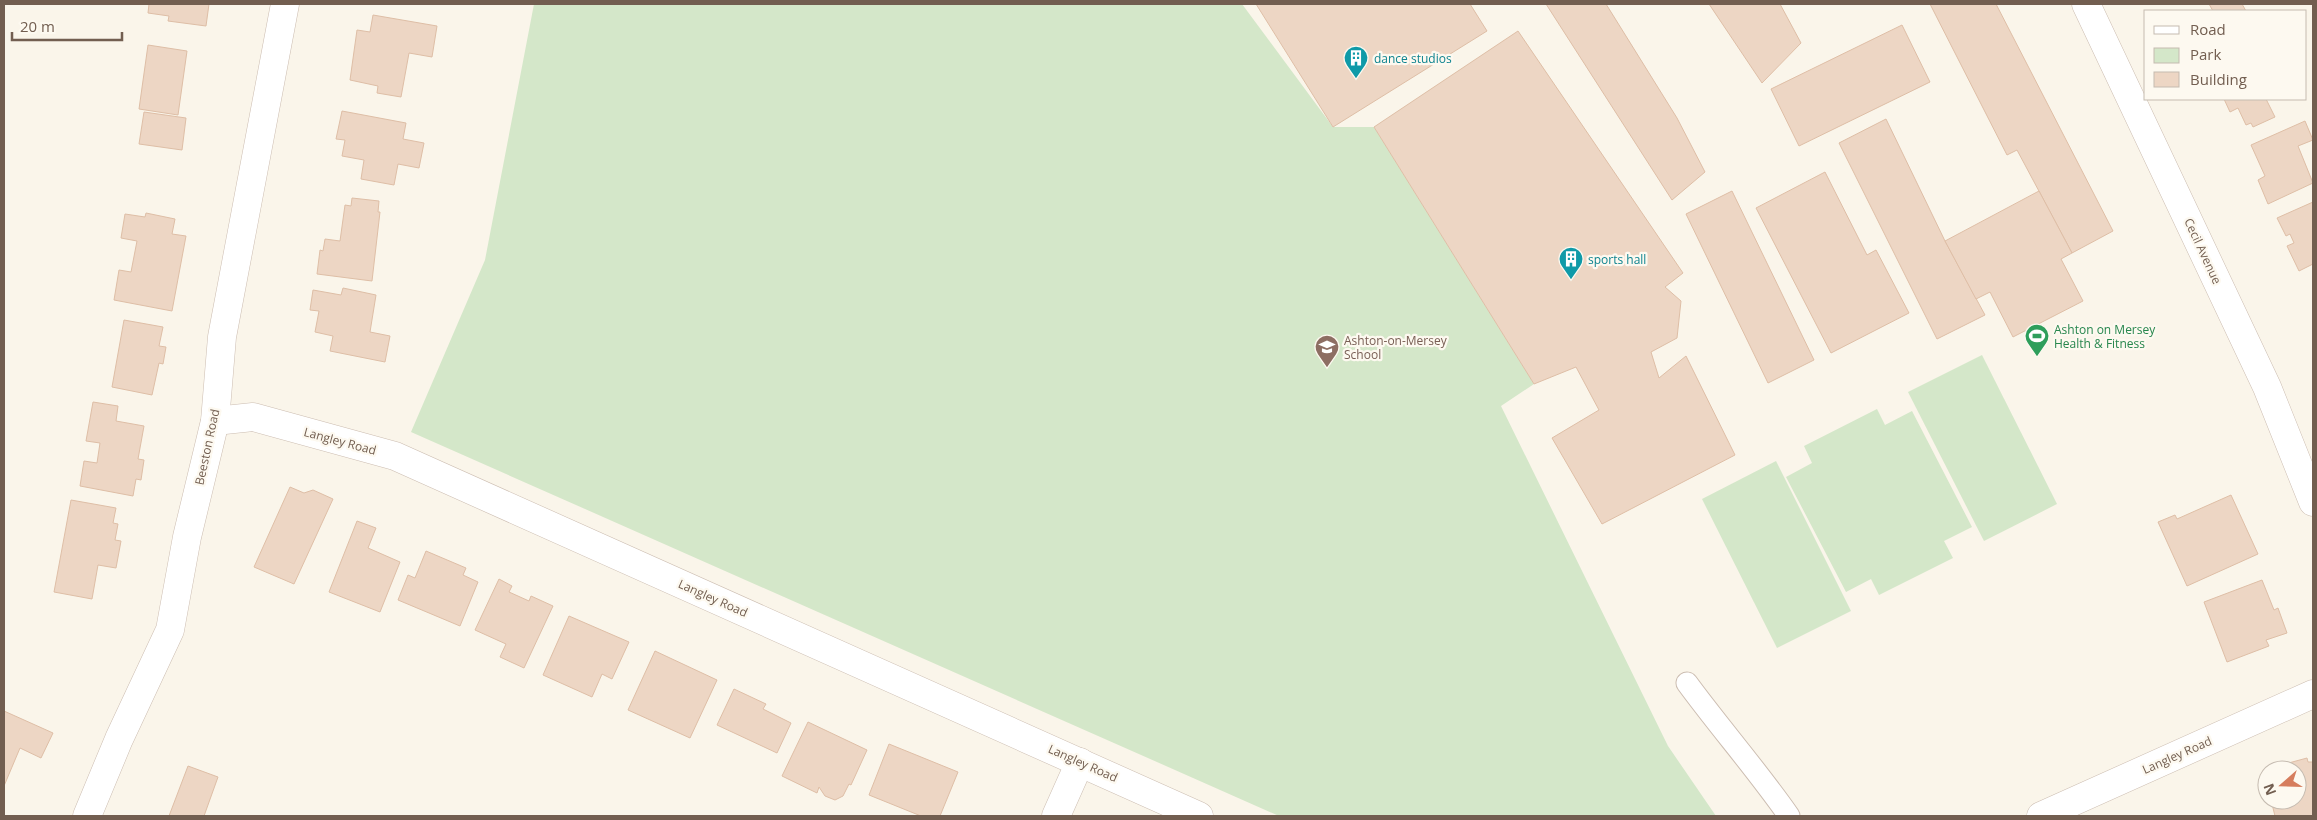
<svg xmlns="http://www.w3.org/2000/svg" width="2317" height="820" font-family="'Open Sans',sans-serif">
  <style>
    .green { fill: #d4e7c9 }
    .building { fill: #edd6c4; stroke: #debea6 }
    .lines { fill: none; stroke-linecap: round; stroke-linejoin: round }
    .lane-casing { stroke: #ccbdb1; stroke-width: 23 }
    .street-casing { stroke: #ccbdb1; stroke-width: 29 }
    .lane { stroke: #fff; stroke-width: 21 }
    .street { stroke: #fff; stroke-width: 28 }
    .labels { text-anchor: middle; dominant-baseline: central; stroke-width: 4.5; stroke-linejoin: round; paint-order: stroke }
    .culture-label { font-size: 12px; fill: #0d838f; stroke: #fdf9f0; text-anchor: start }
    .street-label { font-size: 12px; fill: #725e50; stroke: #fdf9f0 }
    .leisure-label { font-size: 12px; fill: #27864d; stroke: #fdf9f0; text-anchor: start }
    .education-label { font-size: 12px; fill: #785e54; stroke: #fdf9f0; text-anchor: start }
  </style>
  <rect width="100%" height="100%" fill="#faf5ea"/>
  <g class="green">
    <path d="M534,4H1242L1333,127H1374L1534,384L1501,406L1668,746L1716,816H1279L411,432L485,260Z"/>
    <path d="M1982,355L2057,504L1984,541L1908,392Z"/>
    <path d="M1877,409L1885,425L1912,411L1972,527L1944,541L1953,558L1879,595L1871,579L1846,592L1786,477L1812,463L1804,446Z"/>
    <path d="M1776,461L1851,611L1777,648L1702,499Z"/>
  </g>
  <g class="building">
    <path d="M149,4H209L206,26L168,21L169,16L148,13Z"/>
    <path d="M1256,4H1470L1487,31L1333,127Z"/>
    <path d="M1546,4H1606L1677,118L1705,172L1672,200Z"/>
    <path d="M1709,4H1780L1801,43L1762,83Z"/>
    <path d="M1930,4H1996L2113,231L2072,253L2017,150L2007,155Z"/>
    <path d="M2209,4H2242L2246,11H2213Z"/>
    <path d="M373,15L437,26L432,57L409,53L401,97L377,93L378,86L350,80L357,30L370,32Z"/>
    <path d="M1902,25L1930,82L1799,146L1771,89Z"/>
    <path d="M1518,31L1683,273L1665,287L1681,301L1677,338L1651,352L1659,378L1686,356L1735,455L1602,524L1552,438L1599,410L1576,367L1534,384L1374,127Z"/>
    <path d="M148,45L187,51L178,115L139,109Z"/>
    <path d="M2224,99H2266L2275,117L2253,127L2251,123L2246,125L2238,108L2230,112Z"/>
    <path d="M342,111L406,123L403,139L424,143L419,168L398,164L394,185L361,179L364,160L342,156L345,140L336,139Z"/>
    <path d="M144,112L186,118L182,150L139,144Z"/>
    <path d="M1886,119L1945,241L1985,315L1937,339L1839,143Z"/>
    <path d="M2305,121L2313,140L2298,146L2313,183L2268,204L2258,180L2265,176L2251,145Z"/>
    <path d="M1825,172L1867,255L1876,250L1909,313L1831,353L1756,208Z"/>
    <path d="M1732,191L1814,360L1768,383L1686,214Z"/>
    <path d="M2039,191L2072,253L2061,259L2083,301L2013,337L1990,292L1976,299L1945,241Z"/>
    <path d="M352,198L379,201L378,212H380L372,281L317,274L320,250L323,251L325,239L340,241L345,205L351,206Z"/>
    <path d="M2313,202V264L2299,271L2287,246L2294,243L2290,234L2286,236L2277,218Z"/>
    <path d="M146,213L175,219L172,234L186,236L172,311L114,300L119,270L131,272L137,241L121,238L125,214L145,217Z"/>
    <path d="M343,288L376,295L370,332L390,336L385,362L330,351L333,336L315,332L319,311L310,310L313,290L341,295Z"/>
    <path d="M124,320L163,327L159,346L166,347L163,364L159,363L152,395L112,387Z"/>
    <path d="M93,402L118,406L116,421L144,426L138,459L144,460L141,480L136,479L133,496L80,486L84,461L97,463L100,443L86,441Z"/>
    <path d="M290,487L304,493L313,490L333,499L294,584L254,567Z"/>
    <path d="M2231,495L2258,554L2187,586L2158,522L2175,515L2177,519Z"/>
    <path d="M71,500L116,508L113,523L118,524L115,540L121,541L116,568L98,565L92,599L54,592Z"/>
    <path d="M357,521L376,528L368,548L400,562L380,612L329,592Z"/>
    <path d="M426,551L466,568L463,575L478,582L460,626L398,600L408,575L415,578Z"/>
    <path d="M499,579L512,586L509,592L529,601L531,596L553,606L524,668L500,657L506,644L475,630Z"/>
    <path d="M2262,580L2274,610L2278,608L2287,633L2266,640L2269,646L2227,662L2204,602Z"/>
    <path d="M569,616L629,642L612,679L602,674L592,697L543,675Z"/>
    <path d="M655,651L717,680L690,738L628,710Z"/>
    <path d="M734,689L766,704L763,709L791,723L777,753L717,725Z"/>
    <path d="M4,711L53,733L41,758L20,748L4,786Z"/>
    <path d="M808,722L867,750L851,785L849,784L843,796L835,800L825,796L819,787L817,793L782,776Z"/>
    <path d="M889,744L958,772L940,816H921L869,795Z"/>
    <path d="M2307,758L2308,762H2313V816H2275L2271,800H2297V770H2275L2286,767L2285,764Z"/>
    <path d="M188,766L218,777L204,816H169Z"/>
  </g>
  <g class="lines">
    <defs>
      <path id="lane" d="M1687,683C1720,728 1757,770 1789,816"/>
      <g id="street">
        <path d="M2086,4L2267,387L2313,502"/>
        <path d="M215,421L253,417L395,456L1199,816"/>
        <path d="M87,816L119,739L170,630L187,537L215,421L222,337L285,4"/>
        <path d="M1056,816L1080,762"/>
        <path d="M2041,816L2313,694"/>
      </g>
    </defs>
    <use href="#lane" class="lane-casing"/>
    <use href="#street" class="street-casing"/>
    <use href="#lane" class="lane"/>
    <use href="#street" class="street"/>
  </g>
  <defs>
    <symbol id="building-pin" viewBox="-11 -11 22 30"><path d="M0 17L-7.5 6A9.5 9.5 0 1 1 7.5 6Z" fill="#0f9aa8" stroke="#fdf9f0"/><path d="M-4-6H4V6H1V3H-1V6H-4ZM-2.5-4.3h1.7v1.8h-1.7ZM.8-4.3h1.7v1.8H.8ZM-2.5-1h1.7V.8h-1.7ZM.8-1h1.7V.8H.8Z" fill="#fff"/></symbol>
    <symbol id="stadium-pin" viewBox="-11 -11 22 30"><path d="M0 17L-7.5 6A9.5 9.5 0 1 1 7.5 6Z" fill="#2e9e5b" stroke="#fdf9f0"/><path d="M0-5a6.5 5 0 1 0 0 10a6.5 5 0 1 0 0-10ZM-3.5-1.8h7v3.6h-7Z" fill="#fff"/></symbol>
    <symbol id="school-pin" viewBox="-11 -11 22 30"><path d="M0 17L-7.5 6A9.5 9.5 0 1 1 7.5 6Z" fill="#8d6e63" stroke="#fdf9f0"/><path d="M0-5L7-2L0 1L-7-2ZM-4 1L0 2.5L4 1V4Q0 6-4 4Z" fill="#fff"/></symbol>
  </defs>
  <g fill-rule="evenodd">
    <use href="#building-pin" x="1342" y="44" width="28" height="38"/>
    <use href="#building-pin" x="1557" y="245" width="28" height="38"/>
    <use href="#stadium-pin" x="2023" y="322" width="28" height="38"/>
    <use href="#school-pin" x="1313" y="333" width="28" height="38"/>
  </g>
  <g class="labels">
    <g class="culture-label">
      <text x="1374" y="58">dance studios</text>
      <text x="1588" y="259">sports hall</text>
    </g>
    <g class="street-label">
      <text transform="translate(2203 251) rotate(65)">Cecil Avenue</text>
      <text transform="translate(340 441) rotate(15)">Langley Road</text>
      <text transform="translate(207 447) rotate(-78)">Beeston Road</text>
      <text transform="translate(713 598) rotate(24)">Langley Road</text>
      <text transform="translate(2177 755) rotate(-24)">Langley Road</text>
      <text transform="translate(1083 763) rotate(24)">Langley Road</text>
    </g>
    <g class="leisure-label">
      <text x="2054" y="329">Ashton on Mersey<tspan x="2054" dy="14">Health &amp; Fitness</tspan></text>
    </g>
    <g class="education-label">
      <text x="1344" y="340">Ashton-on-Mersey<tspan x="1344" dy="14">School</tspan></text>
    </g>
  </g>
  <rect width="2317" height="820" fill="none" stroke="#725e50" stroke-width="10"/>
  <rect x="2144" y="10" width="162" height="90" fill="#fdf9f0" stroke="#c5bbb0"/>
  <rect x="2154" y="26" width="25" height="8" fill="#ffffff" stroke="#c5bbb0"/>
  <text x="2190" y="35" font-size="15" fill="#725e50">Road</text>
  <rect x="2154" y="48" width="25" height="15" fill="#d4e7c9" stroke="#c5bbb0"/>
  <text x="2190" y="60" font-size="15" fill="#725e50">Park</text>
  <rect x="2154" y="72" width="25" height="15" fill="#edd6c4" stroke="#c5bbb0"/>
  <text x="2190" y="85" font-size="15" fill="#725e50">Building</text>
  <g transform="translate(2282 785) rotate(250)"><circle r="24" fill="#fdf9f0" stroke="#c5bbb0"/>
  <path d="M0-4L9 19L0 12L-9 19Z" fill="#d67d5d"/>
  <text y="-8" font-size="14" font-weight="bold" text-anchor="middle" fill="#725e50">N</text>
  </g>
  <path d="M12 32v8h110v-8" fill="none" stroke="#725e50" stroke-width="2.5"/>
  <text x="20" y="32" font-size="15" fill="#725e50" stroke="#fdf9f0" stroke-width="4" paint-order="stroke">20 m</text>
</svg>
